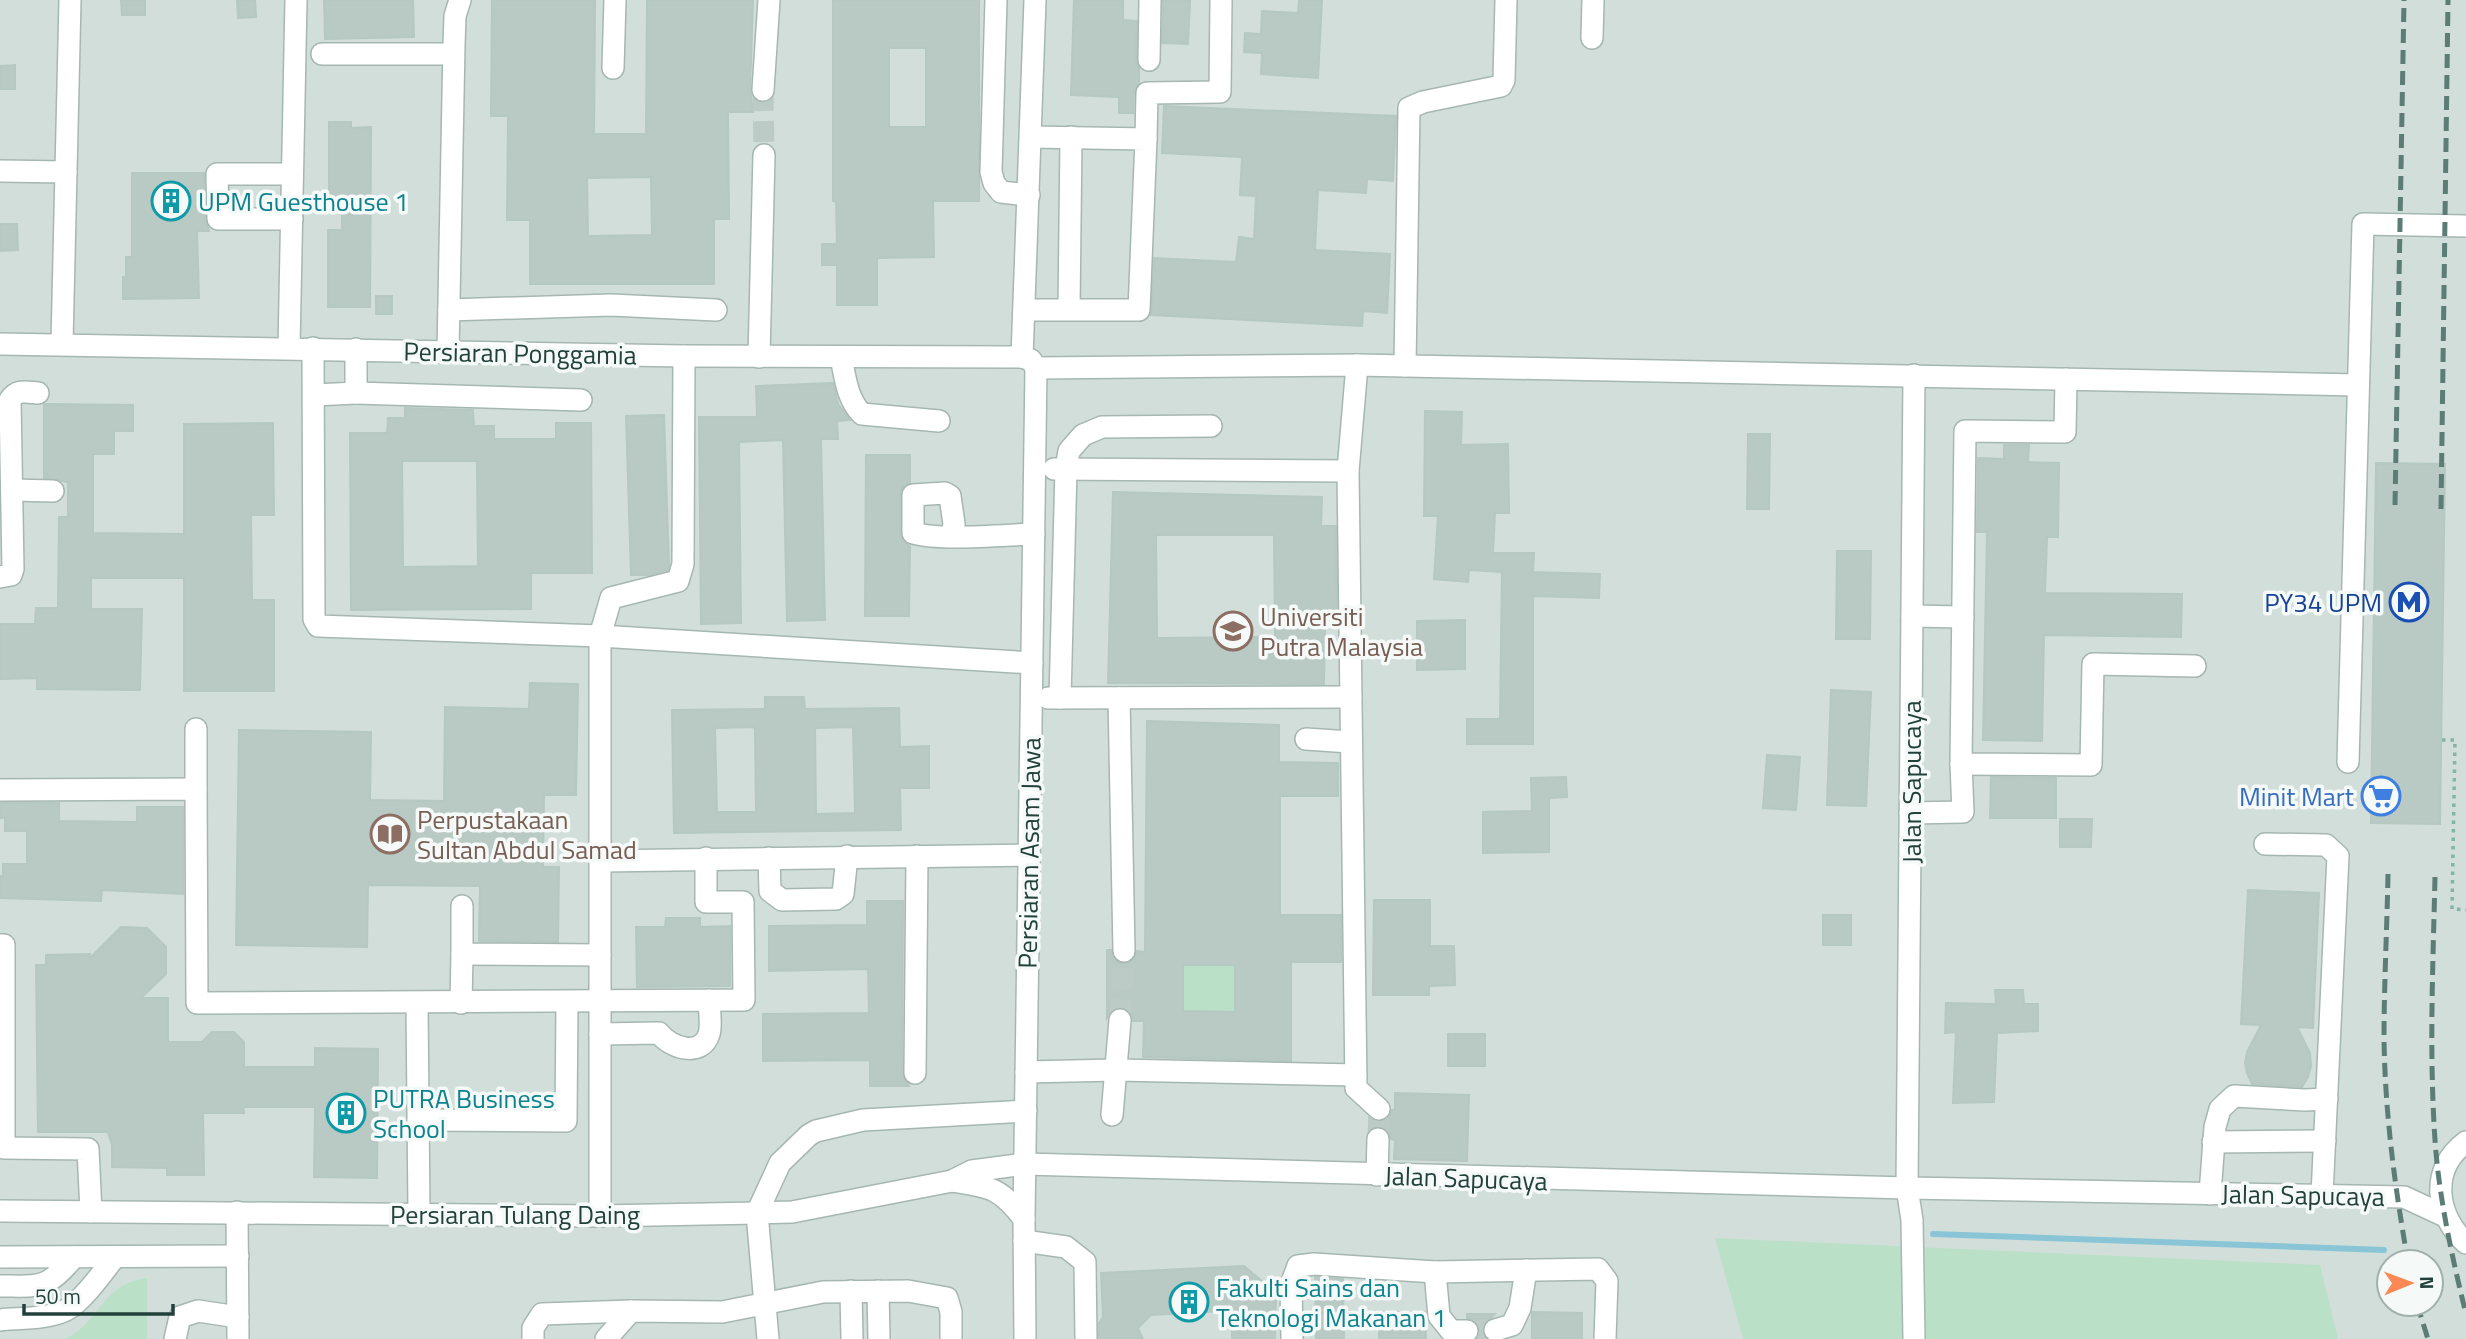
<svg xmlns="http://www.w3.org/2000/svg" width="2466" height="1339" font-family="'Titillium Web',sans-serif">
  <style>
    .built { fill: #d2ded9; fill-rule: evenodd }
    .green { fill: #bbe0c8 }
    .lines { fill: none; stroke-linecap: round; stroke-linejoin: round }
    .stream { stroke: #89c5d6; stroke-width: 6 }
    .building { fill: #b9c9c3; stroke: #b5c8c2; stroke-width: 2; fill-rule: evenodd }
    .minor-tunnel { stroke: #bdcbc7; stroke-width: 21; stroke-dasharray: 21 10; stroke-linecap: butt }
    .minor-casing { stroke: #a6b7b2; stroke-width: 24 }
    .path { stroke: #82b4a8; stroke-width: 3.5; stroke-dasharray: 3.5 5; stroke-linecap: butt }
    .minor { stroke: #fff; stroke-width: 21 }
    .rail { stroke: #5c7c76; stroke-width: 5; stroke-dasharray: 14 7; stroke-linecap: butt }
    .labels { text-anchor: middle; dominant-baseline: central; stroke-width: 7; stroke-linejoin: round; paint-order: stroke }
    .culture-label { font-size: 26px; fill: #0d838f; stroke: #f5faf8; text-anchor: start }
    .street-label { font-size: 26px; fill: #22413b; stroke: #f5faf8 }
    .transit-label { font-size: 26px; fill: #164399; stroke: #f5faf8; text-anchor: end }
    .education-label { font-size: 26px; fill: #785e54; stroke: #f5faf8; text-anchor: start }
    .shop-label { font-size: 26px; fill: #366cbe; stroke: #f5faf8; text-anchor: end }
  </style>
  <rect width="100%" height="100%" fill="#e4eeea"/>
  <path class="built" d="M0,0H2466V1339H0ZM2389,1262H2431V1304H2389Z"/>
  <g class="green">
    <path d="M1183,965H1235V1012L1183,1011Z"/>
    <path d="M1715,1238L2320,1265L2338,1339H1743Z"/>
    <path d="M147,1278V1339H65C101,1323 100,1284 147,1278Z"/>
  </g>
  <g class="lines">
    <path class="stream" d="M1933,1234L2384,1250"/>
  </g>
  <g class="building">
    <path d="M121,0H145V15H122Z"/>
    <path d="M237,0H255L256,17L238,18Z"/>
    <path d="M324,0H413L414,37L325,39Z"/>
    <path d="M492,0H595L594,134H646L647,0H753L750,89L753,112H728L729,219H714V284H530V220H507L508,116H491ZM651,177L652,235L588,236L587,178Z"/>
    <path d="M833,0H979V201H933L934,257L877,258V305H837V265H822V244H837L836,201H833ZM889,48H926V127H889Z"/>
    <path d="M1074,0H1123V20L1137,21L1136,60L1139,68V83L1134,92L1133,113H1119V97L1071,95Z"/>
    <path d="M1163,0L1190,1L1188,44L1162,43Z"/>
    <path d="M1299,0H1322L1318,78L1261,74L1262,53L1244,52L1245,33L1261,34L1262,11L1298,13Z"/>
    <path d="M15,65V89H0V66Z"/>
    <path d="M1164,106L1396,116L1393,181L1367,179L1366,193L1318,190L1315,250L1390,254L1387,313L1363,311L1362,326L1151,315L1154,258L1236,262L1239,237L1254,239L1256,196L1240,195L1242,157L1162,153Z"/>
    <path d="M329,122H351V128L371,127L370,307H328V230H342V199H329Z"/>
    <path d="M132,173H204L205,219L209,231H197L199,298L123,299V277H126V257H132Z"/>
    <path d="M0,224H17L18,250L0,251Z"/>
    <rect x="376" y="296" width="16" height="18"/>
    <path d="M833,383L838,404L850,420L837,421L838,439H821L825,620L787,621L783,440L739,442L741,623L701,624L699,417H757L756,386Z"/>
    <path d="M44,404L133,405V431H114V454H93V533L184,534V424L273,423L274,515H251L252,600H274V691H184V578H91V609H142L140,690L37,689V678L0,679V624H35L36,608H58L59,517H68V482L44,478Z"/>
    <path d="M405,408L473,410L474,426H494V439H556V423H591L592,573H531V609L351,610L350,433H387L388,418H405ZM402,461H477L478,566L403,567Z"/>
    <path d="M1425,411L1462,412L1461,445L1508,444L1509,513H1495L1493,553H1534L1533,572L1600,574L1599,598L1533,596V744H1467V719H1500L1502,572L1469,570L1468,582L1434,579L1438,516H1424Z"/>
    <path d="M664,415L669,566L668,570L649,575H631L626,416Z"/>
    <path d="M1748,434H1770L1769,509H1747Z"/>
    <path d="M2004,445H2029L2028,462L2059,463L2058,537H2047L2045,593L2182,594L2181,637L2044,635L2042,741L1983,740L1987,532H1977L1978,458L2004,459Z"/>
    <path d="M866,455H910V483L902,488L900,495V534L902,539L910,546L909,616H865Z"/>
    <path d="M2376,463L2445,464L2440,824L2371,823Z"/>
    <path d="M1113,492L1322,497L1321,526H1336L1337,620L1325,619L1324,684L1108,683ZM1156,535H1274L1275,637L1157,638Z"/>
    <path d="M1837,551H1871L1870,639H1836Z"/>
    <path d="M1465,620V669L1417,670V621Z"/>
    <path d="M530,683L578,684L576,795H544L543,867H559L558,942L479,941L480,886L368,885L367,947L236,945L239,730L371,732L370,800L444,801L445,707L529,709Z"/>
    <path d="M1831,690L1871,692L1866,806L1827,805Z"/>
    <path d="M765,697H804L805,709L899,708L900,747L929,746V788H900L901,830L674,833L672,710L765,709ZM755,727L756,812H717L715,728ZM853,727L855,813L816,814L815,728Z"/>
    <path d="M1147,721L1279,725V762L1338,763V796H1280V915H1341V962H1291V1061L1143,1057L1144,1021H1133L1132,1014L1122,1007L1114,1008L1107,1018V950H1111L1112,957L1117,962L1124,964L1131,962L1137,951L1145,952ZM1183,965H1235V1012L1183,1011Z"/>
    <path d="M1767,755L1800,757L1796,810L1763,808Z"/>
    <path d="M1566,777L1567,797L1549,798V852L1483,853V812L1532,811L1531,778Z"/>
    <path d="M1991,777L2056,778V818H1990Z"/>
    <path d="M0,803H59V821L137,822V807H183V894L102,890L101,901L0,898V876H3V864H27V831H5V818H0Z"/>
    <path d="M2060,819H2092L2091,847H2060Z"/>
    <path d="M2248,890L2319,893L2313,1028L2297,1027L2310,1053L2311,1066L2308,1077L2302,1087L2252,1084L2247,1073L2245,1063L2247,1052L2261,1025L2241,1024Z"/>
    <path d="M1374,900H1430V946H1454L1455,985L1429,986V995H1373Z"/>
    <path d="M867,901H903L902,1073L909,1086H870V1060L763,1061V1014L869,1013L868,969L769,971V926L867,925Z"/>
    <rect x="1823" y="915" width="28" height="30"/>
    <path d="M666,918H700V927L730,926V986L637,987L636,927H665Z"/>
    <path d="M121,927L147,928L166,947V974L141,998H168V1042H202L212,1032H234L244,1042V1067H315V1048L378,1049L377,1178L314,1177L315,1107H243L244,1113H203L204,1175H167V1168L112,1167V1145L108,1132H38L36,965H46V955L90,954V958Z"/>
    <path d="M1995,990H2023L2024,1004H2038V1031L1997,1033L1994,1102L1953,1103L1956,1032L1945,1033L1946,1003L1996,1004Z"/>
    <rect x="1448" y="1034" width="37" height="32"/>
    <path d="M1395,1093L1469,1095L1467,1161L1394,1159L1395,1140L1391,1139L1389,1132L1379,1126L1369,1130V1118L1376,1122L1384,1121L1389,1117L1392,1110H1395Z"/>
    <path d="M1244,1266L1276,1293L1275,1339H1232V1321L1222,1311L1151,1315L1138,1328L1143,1339H1099V1323L1103,1317L1101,1273Z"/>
    <path d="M1315,1277L1343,1279L1344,1339H1316Z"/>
    <path d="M1379,1312H1425L1426,1339H1379Z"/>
    <path d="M1532,1312L1582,1313V1339H1532Z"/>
    <path d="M1467,1314H1495L1482,1326V1333L1486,1339H1477L1480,1332L1479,1325L1474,1320L1467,1318Z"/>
  </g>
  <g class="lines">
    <g class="minor-tunnel">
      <path d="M763,90L764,155"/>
      <path d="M1120,1020L1124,951"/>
      <path d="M1378,1139L1379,1109"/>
      <path d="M1467,1331L1495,1330"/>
    </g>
    <defs>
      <g id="minor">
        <path d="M996,0L991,172L994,183L1001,192L1029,195"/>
        <path d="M1592,38L1593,0"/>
        <path d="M322,54H453"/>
        <path d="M1149,60L1150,0"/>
        <path d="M613,68L615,0"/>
        <path d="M763,90L769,0"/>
        <path d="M1146,139L1147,93L1220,92L1221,0"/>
        <path d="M0,171L66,172"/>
        <path d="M292,219H218L217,174H292"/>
        <path d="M1069,309L1071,137"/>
        <path d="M449,310L611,305L716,310"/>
        <path d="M1024,310H1139L1146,139L1031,137"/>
        <path d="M62,343L70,0"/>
        <path d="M0,344L684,356L1022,357L1031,360L1036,368"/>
        <path d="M289,348L296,0"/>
        <path d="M313,348L314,619L318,626L600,636L1032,663"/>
        <path d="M448,352L454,45L455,16L460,0"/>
        <path d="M759,357L764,155"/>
        <path d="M841,357C845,377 847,399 862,414L939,421"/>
        <path d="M1022,357L1035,0"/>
        <path d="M1357,365L1348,471L1356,1088L1379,1109"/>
        <path d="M1405,366L1409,108L1423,102L1501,86L1504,80L1506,0"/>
        <path d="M1036,368L1357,365L2358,385"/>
        <path d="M1914,375L1907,1188L1912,1220L1914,1339"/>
        <path d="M2066,379L2065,432L1965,431L1961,764L2091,765L2093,664L2195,666"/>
        <path d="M356,393L581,400"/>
        <path d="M314,395L356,393V349"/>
        <path d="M1054,469L1348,471"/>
        <path d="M12,490L53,491"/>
        <path d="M952,536L954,524L950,496L945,493L913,495V533C941,541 1003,535 1034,534"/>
        <path d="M0,577L11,575L13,569L10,400C17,389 26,392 38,393"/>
        <path d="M1912,616L1963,617"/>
        <path d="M1048,698L1351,697"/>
        <path d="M1060,698L1066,469L1069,451L1083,435L1102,427L1211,426"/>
        <path d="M1119,698L1124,951"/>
        <path d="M196,729V789"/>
        <path d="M1306,739L1350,742"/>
        <path d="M2348,762L2363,224L2466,226"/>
        <path d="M0,790L196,789L197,1003L744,1000L743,902H706V858"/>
        <path d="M1910,813L1963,812L1961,764"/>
        <path d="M2265,844L2326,845L2338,856L2322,1195"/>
        <path d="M769,858L770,891L782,900L836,899L843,894L847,856"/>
        <path d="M600,861L1029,855"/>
        <path d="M462,906V954L600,955"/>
        <path d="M0,945H4V1148L88,1149L91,1212"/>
        <path d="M417,1003L419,1214"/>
        <path d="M461,1003L462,954"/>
        <path d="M600,1034L659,1033C670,1048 702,1058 709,1034C712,1025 709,1010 709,1000"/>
        <path d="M1026,1072L1117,1070L1356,1075"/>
        <path d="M915,1073L917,856"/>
        <path d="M1112,1115L1120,1020"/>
        <path d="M418,1120L566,1121L567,1002"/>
        <path d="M2213,1142L2325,1141"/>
        <path d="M2466,1142C2429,1169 2436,1216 2466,1243"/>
        <path d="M1377,1175L1378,1139"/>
        <path d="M952,1181C990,1187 1000,1187 1024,1219"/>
        <path d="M2210,1194L2215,1127L2220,1109L2234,1096L2305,1100L2327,1099"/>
        <path d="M0,1211L600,1216L757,1213L792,1212L952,1181L972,1171L1025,1164L1907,1188L2404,1197L2445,1216"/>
        <path d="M237,1212L238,1339"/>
        <path d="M600,1216V636L611,598L678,581L683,564L684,356"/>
        <path d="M1024,1241L1066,1247L1085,1262L1086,1339"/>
        <path d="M0,1257L238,1256"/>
        <path d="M1435,1272L1439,1316L1451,1331H1467"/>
        <path d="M0,1286C41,1286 46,1290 74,1257"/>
        <path d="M851,1291L852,1339"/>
        <path d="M878,1291L879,1339"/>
        <path d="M0,1320C18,1318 49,1319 66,1310C82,1302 103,1272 114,1258"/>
        <path d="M1495,1330L1512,1325L1520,1308L1526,1270"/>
        <path d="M175,1339L180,1317L198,1311L238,1317"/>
        <path d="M533,1339V1328L542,1314L631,1311"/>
        <path d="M606,1339L631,1311L722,1312L823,1292L908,1291L947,1298L951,1312V1339"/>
        <path d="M768,1339L757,1213L780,1163L809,1135L816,1131L863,1120L1026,1111"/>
        <path d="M1025,1339L1024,1219L1036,368"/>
        <path d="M1292,1339L1291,1285L1298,1266L1314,1264L1435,1272L1598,1269L1607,1281L1605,1339"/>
      </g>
    </defs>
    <use href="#minor" class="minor-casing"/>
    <path class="path" d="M2442,740H2455L2452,909L2466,910"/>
    <use href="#minor" class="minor"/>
    <g class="rail">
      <path d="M2395,505L2404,0"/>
      <path d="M2441,509L2448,0"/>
      <path d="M2388,874C2387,929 2384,984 2384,1039C2385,1114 2395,1188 2408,1262"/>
      <path d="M2435,877C2433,965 2429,1052 2435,1140C2439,1198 2452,1257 2466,1314"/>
      <path d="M2417,1304L2428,1339"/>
    </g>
  </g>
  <defs>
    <symbol id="building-ring" viewBox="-11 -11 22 22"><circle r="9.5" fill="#f5faf8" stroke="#0f9aa8" stroke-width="1.5"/><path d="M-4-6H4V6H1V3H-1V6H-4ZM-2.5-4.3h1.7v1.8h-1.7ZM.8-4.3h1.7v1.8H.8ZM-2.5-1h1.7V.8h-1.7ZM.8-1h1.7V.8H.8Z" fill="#0f9aa8"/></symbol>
    <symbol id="metro-ring" viewBox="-11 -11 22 22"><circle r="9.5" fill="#f5faf8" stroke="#1a4fb4" stroke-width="1.5"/><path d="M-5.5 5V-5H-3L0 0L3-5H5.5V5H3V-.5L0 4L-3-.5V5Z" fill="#1a4fb4"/></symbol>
    <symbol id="university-ring" viewBox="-11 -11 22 22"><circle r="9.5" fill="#f5faf8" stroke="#8d6e63" stroke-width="1.5"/><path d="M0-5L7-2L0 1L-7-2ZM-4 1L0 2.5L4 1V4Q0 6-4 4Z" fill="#8d6e63"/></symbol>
    <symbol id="supermarket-ring" viewBox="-11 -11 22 22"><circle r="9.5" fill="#f5faf8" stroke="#3f7fe0" stroke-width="1.5"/><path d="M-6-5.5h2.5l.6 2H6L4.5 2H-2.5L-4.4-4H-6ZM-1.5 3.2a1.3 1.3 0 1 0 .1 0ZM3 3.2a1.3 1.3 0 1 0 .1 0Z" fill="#3f7fe0"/></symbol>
    <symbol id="library-ring" viewBox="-11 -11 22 22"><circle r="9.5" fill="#f5faf8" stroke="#8d6e63" stroke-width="1.5"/><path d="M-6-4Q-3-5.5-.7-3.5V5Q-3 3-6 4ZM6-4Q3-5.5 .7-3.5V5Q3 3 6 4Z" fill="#8d6e63"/></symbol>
  </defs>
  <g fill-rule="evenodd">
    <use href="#building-ring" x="149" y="179" width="44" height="44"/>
    <use href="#metro-ring" x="2387" y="580" width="44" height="44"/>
    <use href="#university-ring" x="1211" y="609" width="44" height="44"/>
    <use href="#supermarket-ring" x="2359" y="774" width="44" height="44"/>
    <use href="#library-ring" x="368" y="812" width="44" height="44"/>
    <use href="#building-ring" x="324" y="1091" width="44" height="44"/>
    <use href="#building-ring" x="1167" y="1280" width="44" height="44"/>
  </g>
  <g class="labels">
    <g class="culture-label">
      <text x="198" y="201">UPM Guesthouse 1</text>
      <text x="373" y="1098">PUTRA Business<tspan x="373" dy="30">School</tspan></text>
      <text x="1216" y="1287">Fakulti Sains dan<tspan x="1216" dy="30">Teknologi Makanan 1</tspan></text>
    </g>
    <g class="street-label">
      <text transform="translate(520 353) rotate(1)">Persiaran Ponggamia</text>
      <text transform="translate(1911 782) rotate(-90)">Jalan Sapucaya</text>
      <text transform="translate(1029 853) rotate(-89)">Persiaran Asam Jawa</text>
      <text transform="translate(1466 1178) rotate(2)">Jalan Sapucaya</text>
      <text transform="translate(2303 1195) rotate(1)">Jalan Sapucaya</text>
      <text x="515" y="1214">Persiaran Tulang Daing</text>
    </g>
    <g class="transit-label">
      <text x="2382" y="602">PY34 UPM</text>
    </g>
    <g class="education-label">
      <text x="1260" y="616">Universiti<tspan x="1260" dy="30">Putra Malaysia</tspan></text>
      <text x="417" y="819">Perpustakaan<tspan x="417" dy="30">Sultan Abdul Samad</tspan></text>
    </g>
    <g class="shop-label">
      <text x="2354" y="796">Minit Mart</text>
    </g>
  </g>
  <g transform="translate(2410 1283) rotate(89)"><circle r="33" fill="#f5faf8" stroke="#a1b0ac" stroke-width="2"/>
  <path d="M0-5L12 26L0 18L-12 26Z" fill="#fa8955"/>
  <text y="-10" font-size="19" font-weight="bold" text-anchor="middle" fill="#22413b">N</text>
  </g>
  <path d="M24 1304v10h149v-10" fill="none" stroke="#22413b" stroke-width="3.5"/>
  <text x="35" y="1304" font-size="21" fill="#22413b" stroke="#f5faf8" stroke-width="5" paint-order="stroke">50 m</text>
</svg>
